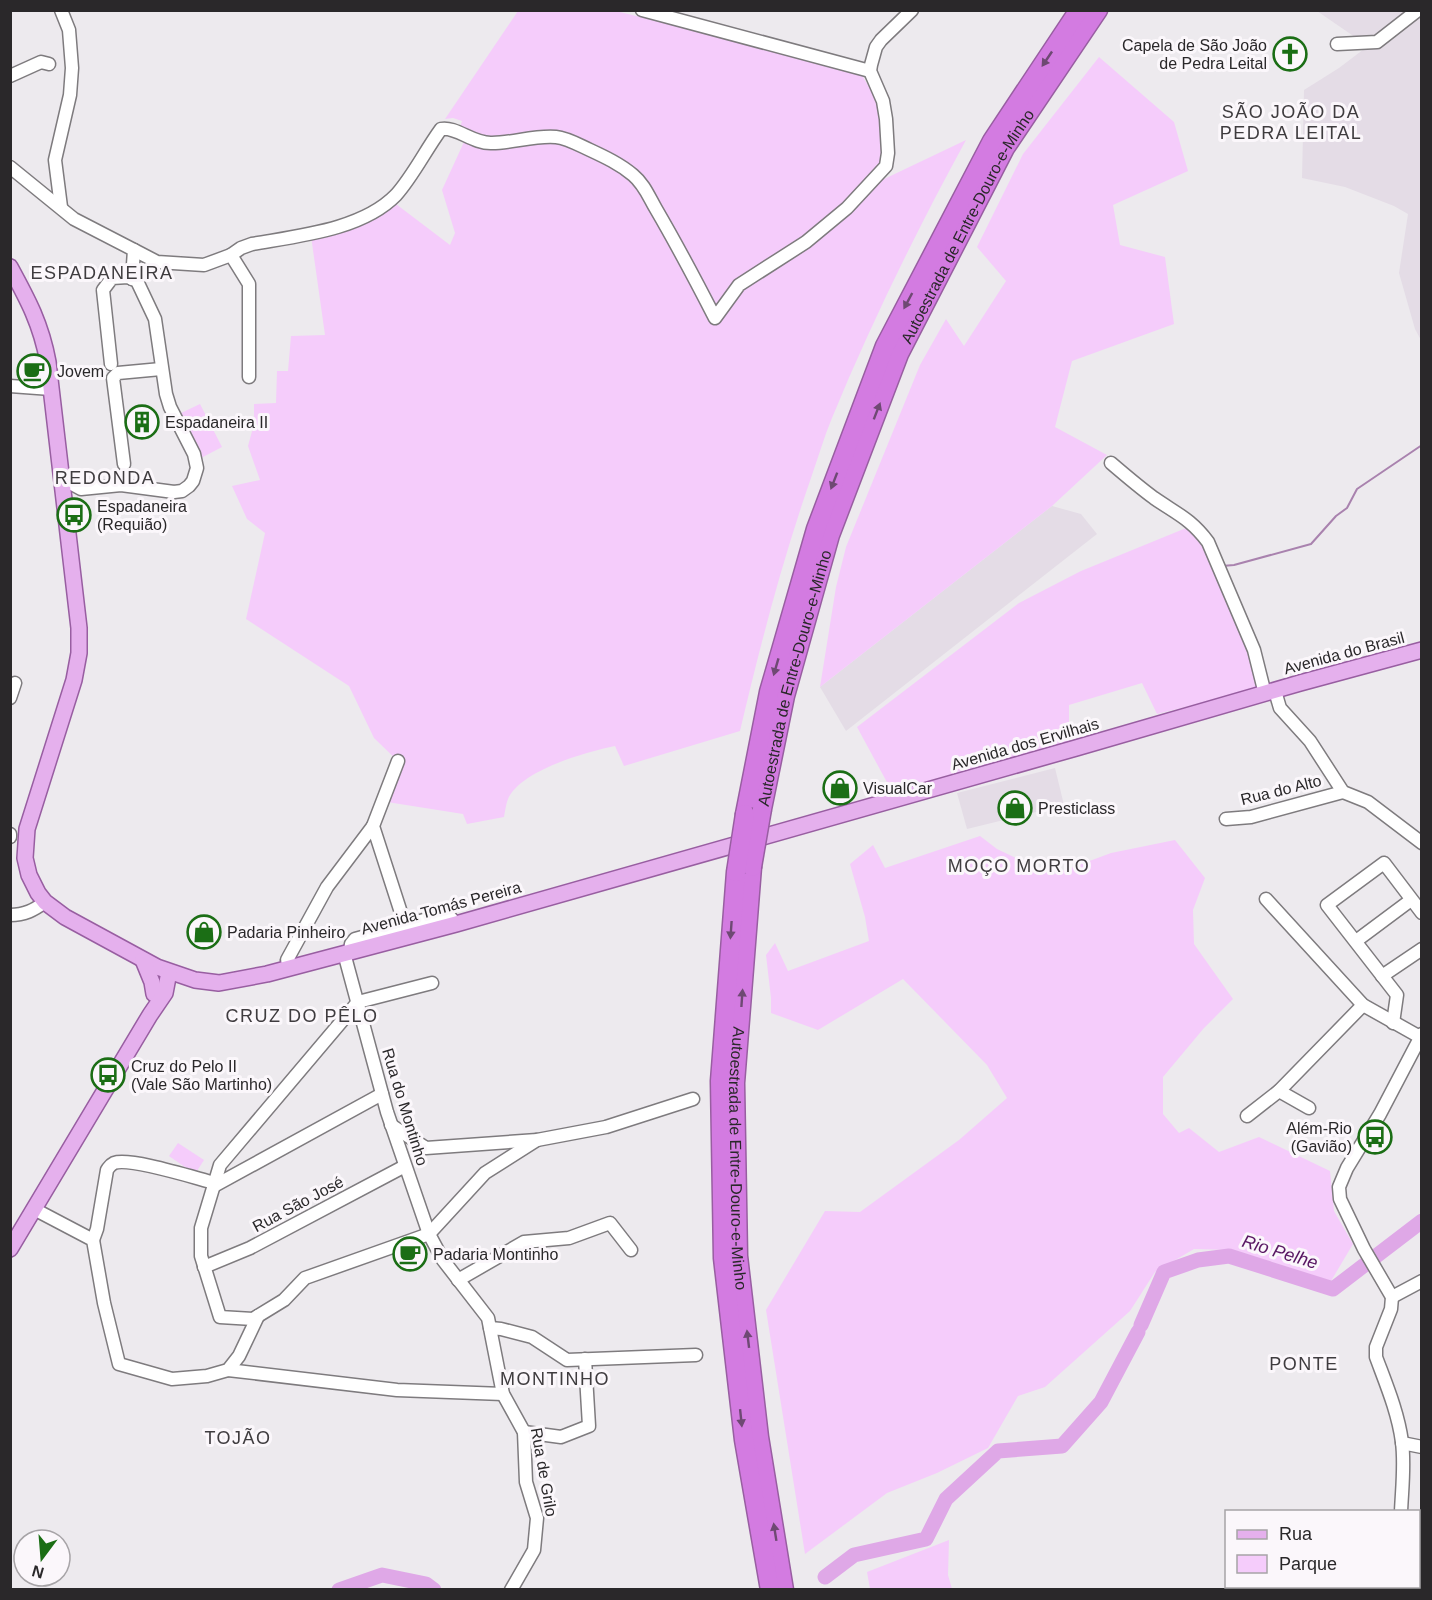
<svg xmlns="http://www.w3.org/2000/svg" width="1432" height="1600" font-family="Arial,sans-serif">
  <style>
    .built { fill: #e4dce6 }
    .green { fill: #f5ccfb }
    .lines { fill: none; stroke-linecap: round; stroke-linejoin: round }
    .stream { stroke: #a982ae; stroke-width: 2 }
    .river { stroke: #dfa8e7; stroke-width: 15 }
    .minor-casing { stroke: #7e7b7e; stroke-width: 15 }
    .major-casing { stroke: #985ea1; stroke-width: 18 }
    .highway-casing { stroke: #985ea1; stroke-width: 21 }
    .minor { stroke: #fff; stroke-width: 12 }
    .major { stroke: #e5b0ed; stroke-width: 15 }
    .highway { stroke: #d37be1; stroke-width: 18 }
    .highway-bridge-casing { stroke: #985ea1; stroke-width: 21; stroke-linecap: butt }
    .highway-bridge { stroke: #d37be1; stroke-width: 18 }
    .oneway { fill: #6e4973 }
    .labels { text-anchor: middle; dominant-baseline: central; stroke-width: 6; stroke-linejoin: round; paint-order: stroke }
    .poi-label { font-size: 16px; fill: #2a282a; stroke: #fbf7fb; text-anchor: start }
    .street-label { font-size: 16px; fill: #2a282a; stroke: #fbf7fb }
    .neighbourhood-label { font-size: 18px; letter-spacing: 1.5px; fill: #3f3c3f; stroke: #fbf7fb }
    .water-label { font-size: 18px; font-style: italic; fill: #591763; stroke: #fbf7fb }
  </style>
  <rect width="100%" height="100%" fill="#edeaee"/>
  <g class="built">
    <path d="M1317,11H1421V340L1415,329L1399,273L1408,214L1394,206L1345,187L1302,178L1304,90L1339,68L1368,46Z"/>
    <path d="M1052,506L1081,514L1097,534L846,731L820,687Z"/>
    <path d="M1055,768L1064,805L967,829L957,793Z"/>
  </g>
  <g class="green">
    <path d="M518,11H616L860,72L881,107L883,159L880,181L966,140C917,230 871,323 832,418C824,437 818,458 811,478C782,561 760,646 740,731L624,766L615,746C586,752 521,770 508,799C506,804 505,811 504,817L467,824L463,814L387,802L401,764L374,738L349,686L246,619L265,533L247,519L232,486L260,480L248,446L254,424V404L276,403L277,371H288L291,336L325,335L311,236L392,201L450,245L455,233L442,190L469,131L460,127L462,121L453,118L445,119Z"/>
    <path d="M1099,57L1174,122L1188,171L1113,205L1120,245L1165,257L1174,324L1072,361L1055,427L1107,455L1052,506L820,687L836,587L846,547L920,365L946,319L964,346L1006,281L977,247L1023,154Z"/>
    <path d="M200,404L222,447L201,458L179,414Z"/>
    <path d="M1191,526L1205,542L1251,656L1258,689L1157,714L1142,683L1069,705V741L900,789L889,786L857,727L1019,603L1081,571Z"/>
    <path d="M980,836L997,849L1052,875L1111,853L1175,840L1205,878L1193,910L1194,944L1233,999L1204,1028L1163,1077V1114L1179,1133L1189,1128L1219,1152L1259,1137L1330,1171L1334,1211L1353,1244L1331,1281L1234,1250L1194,1249L1155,1272L1130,1311L1045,1387L1018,1396L988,1448L937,1473L887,1493L805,1554L766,1310L825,1211L860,1212L959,1140L1007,1098L987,1065L903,979L818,1030L771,1013V998L766,955L775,943L788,971L869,941L865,917L850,864L873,845L885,868Z"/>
    <path d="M178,1143L204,1160L195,1174L169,1156Z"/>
    <path d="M949,1540L948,1575L952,1589H870L867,1572Z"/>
  </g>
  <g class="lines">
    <path class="stream" d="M1222,566L1234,565L1311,544L1336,516L1347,508L1357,489L1422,445"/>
    <g class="river">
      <path d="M1141,1325L1164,1272L1198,1260L1229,1256L1333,1289L1422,1221"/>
      <path d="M825,1577L854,1555L926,1539L946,1499L998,1451L1062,1446L1101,1402L1138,1332"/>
      <path d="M339,1590L382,1575L426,1584L434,1590"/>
    </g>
    <defs>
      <g id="minor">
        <path d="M61,10L69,30L72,68L70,95L55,160L61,207"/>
        <path d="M642,10L870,71"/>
        <path d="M1337,44L1377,42L1418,10"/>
        <path d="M10,76L41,62L49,64"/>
        <path d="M10,167L74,219L134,250L132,279"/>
        <path d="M134,250L157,262L204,265L231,255L249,284V377"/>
        <path d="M231,255L241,248L252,244C297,236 362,230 396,195C413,176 425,151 441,129C456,126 473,144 492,143C513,143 535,135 556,137C567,138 579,145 590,150C605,157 620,164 633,175C644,184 649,197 656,209C677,245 696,281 715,318L739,285L806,242L847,208L886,166L888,153L886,119L883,101L870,71L871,65L876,47L881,40L912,10"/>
        <path d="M10,386L51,389"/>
        <path d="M1111,463C1125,475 1139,487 1154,498C1177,514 1191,519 1208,542L1254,650L1265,694"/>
        <path d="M124,464L113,378L118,373L161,369"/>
        <path d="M62,484L70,483L81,489L121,485L174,492L182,491L189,486L193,481L197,468L194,454L170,407L166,394L155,319L137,281L128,277L112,278L103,290L111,364"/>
        <path d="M1275,691L1280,708L1310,741L1343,792L1368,802L1422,843"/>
        <path d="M10,698L15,683"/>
        <path d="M398,761L373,826L405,925"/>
        <path d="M1226,819L1251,817L1343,792"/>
        <path d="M10,834V837"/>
        <path d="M1266,899L1363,1005L1420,1037"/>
        <path d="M10,915C25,915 34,910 45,902"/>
        <path d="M1356,941L1411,900"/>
        <path d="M350,952L351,944L355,939L442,915L450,917L456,924"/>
        <path d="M344,953L387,1112L429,1234L443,1260L488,1318L503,1394L524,1432L526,1482L537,1518L534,1550L511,1590"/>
        <path d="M290,968L287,960L327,887L373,826"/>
        <path d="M1382,976L1422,949"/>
        <path d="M432,983L358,1002L220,1165L201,1228V1256L220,1317L253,1319L284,1300L305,1278L429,1234L485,1173L537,1140"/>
        <path d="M1393,1023L1397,995L1327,905L1384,863L1422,913"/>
        <path d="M1279,1091L1309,1108"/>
        <path d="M1247,1116L1279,1091L1363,1005"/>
        <path d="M391,1125L426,1148L537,1140L606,1127L693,1099"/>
        <path d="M214,1186L382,1094"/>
        <path d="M34,1209L93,1240L104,1303L119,1364L172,1379L207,1376L228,1370L239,1356L258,1316"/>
        <path d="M93,1240L97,1229L107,1170C110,1166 110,1165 114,1163C130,1157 195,1178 215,1183"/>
        <path d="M204,1267L250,1248L405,1166"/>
        <path d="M458,1280L524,1242L569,1238L610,1223L631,1250"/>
        <path d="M1392,1297L1422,1281"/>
        <path d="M490,1328L501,1329L532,1337L567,1360L696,1355"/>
        <path d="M228,1370L397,1390L503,1394"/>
        <path d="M524,1432L561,1437L589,1426L585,1359"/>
        <path d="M1402,1443L1422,1447"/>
        <path d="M1401,1512C1402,1488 1405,1465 1402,1442C1398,1412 1386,1384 1376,1357V1347L1391,1309L1392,1297L1364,1249L1340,1199L1339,1187L1347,1168L1380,1114L1422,1034"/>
        <path d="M1390,1590L1391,1586"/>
      </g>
      <g id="major">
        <path d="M10,267C28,300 41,324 48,362L79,628V653L74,680L27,829L25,858L29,875L38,893L45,902L65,917L157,967L195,980L219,983L267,974L456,924L1076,748L1300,683L1422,650"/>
        <path d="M143,960L152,982L154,994"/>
        <path d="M10,1249L150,1015L165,993L169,972"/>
      </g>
      <g id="highway">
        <path id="s1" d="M762,809L785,696L830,535L899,354L1005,148L1098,10"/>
        <path d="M745,814L769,692L816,529L885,346L992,141L1079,10"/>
        <path id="s2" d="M752,867L735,1083L738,1256L759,1437L784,1590"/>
        <path d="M736,872L720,1081L723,1258L744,1440L770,1590"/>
      </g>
    </defs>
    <use href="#minor" class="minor-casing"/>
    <use href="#major" class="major-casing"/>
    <use href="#highway" class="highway-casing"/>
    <use href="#minor" class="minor"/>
    <use href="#major" class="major"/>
    <use href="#highway" class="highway"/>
    <defs>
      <g id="highway-bridge">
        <path d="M752,867L762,809"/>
        <path d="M736,872L745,814"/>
      </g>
    </defs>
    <use href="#highway-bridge" class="highway-bridge-casing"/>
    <use href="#highway-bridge" class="highway-bridge"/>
  </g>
  <defs><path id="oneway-solid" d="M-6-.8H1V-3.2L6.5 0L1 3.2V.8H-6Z" transform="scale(1.5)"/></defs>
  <g class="oneway">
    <use href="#oneway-solid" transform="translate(1047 59) rotate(124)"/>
    <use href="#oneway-solid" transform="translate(908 301) rotate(118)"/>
    <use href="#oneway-solid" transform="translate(877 411) rotate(-69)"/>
    <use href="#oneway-solid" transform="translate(834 481) rotate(111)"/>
    <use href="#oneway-solid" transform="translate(776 667) rotate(106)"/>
    <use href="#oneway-solid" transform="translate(731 930) rotate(94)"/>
    <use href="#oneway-solid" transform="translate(742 998) rotate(-86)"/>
    <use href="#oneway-solid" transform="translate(748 1339) rotate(-97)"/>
    <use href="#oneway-solid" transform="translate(741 1418) rotate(84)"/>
    <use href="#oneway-solid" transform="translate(775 1532) rotate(-99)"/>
  </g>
  <defs>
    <symbol id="church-ring" viewBox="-11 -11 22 22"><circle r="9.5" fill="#fbf7fb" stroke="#1b6e15" stroke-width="1.5"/><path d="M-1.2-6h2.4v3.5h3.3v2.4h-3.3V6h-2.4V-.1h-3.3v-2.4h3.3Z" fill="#1b6e15"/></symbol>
    <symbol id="cafe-ring" viewBox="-11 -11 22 22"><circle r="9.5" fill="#fbf7fb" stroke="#1b6e15" stroke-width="1.5"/><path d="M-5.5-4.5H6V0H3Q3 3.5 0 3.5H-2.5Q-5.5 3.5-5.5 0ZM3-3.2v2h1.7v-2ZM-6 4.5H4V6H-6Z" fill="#1b6e15"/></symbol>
    <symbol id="building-ring" viewBox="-11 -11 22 22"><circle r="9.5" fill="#fbf7fb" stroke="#1b6e15" stroke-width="1.5"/><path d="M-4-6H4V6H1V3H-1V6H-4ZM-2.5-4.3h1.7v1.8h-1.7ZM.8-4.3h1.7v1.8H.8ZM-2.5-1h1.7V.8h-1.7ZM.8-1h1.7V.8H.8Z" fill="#1b6e15"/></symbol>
    <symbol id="bus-ring" viewBox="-11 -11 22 22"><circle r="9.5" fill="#fbf7fb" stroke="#1b6e15" stroke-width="1.5"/><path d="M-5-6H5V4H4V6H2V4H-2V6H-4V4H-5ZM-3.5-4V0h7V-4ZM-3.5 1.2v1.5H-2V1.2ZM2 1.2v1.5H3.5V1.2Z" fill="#1b6e15"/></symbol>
    <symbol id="shop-ring" viewBox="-11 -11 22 22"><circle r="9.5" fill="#fbf7fb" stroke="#1b6e15" stroke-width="1.5"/><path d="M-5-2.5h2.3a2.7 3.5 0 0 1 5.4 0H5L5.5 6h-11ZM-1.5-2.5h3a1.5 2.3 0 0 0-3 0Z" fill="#1b6e15"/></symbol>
  </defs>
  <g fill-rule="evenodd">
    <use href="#church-ring" x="1271" y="35" width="38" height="38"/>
    <use href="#cafe-ring" x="15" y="352" width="38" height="38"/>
    <use href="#building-ring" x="123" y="403" width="38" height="38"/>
    <use href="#bus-ring" x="55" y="496" width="38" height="38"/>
    <use href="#shop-ring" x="821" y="769" width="38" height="38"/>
    <use href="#shop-ring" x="996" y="789" width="38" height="38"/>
    <use href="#shop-ring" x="185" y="913" width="38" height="38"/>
    <use href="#bus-ring" x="89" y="1056" width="38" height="38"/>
    <use href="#bus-ring" x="1356" y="1118" width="38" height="38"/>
    <use href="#cafe-ring" x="391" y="1235" width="38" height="38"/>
  </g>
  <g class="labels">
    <g class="poi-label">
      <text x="1267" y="45" text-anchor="end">Capela de São João<tspan x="1267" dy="18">de Pedra Leital</tspan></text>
      <text x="57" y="371">Jovem</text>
      <text x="165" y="422">Espadaneira II</text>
      <text x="97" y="506">Espadaneira<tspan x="97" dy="18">(Requião)</tspan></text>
      <text x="863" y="788">VisualCar</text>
      <text x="1038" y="808">Presticlass</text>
      <text x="227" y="932">Padaria Pinheiro</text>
      <text x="131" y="1066">Cruz do Pelo II<tspan x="131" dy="18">(Vale São Martinho)</tspan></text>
      <text x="1352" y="1128" text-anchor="end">Além-Rio<tspan x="1352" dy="18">(Gavião)</tspan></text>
      <text x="433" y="1254">Padaria Montinho</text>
    </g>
    <g class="street-label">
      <text stroke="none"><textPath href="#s1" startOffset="621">Autoestrada de Entre-Douro-e-Minho</textPath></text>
      <text transform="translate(1344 653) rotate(-15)">Avenida do Brasil</text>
      <text stroke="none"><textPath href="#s1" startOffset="135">Autoestrada de Entre-Douro-e-Minho</textPath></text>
      <text transform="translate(1025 744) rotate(-16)">Avenida dos Ervilhais</text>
      <text transform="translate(1281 790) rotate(-14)">Rua do Alto</text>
      <text transform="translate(441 908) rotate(-15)">Avenida Tomás Pereira</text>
      <text transform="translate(405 1107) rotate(73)">Rua do Montinho</text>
      <text stroke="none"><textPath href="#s2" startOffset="292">Autoestrada de Entre-Douro-e-Minho</textPath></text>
      <text transform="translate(298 1204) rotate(-28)">Rua São José</text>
      <text transform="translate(544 1472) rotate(80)">Rua de Grilo</text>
    </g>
    <g class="neighbourhood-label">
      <text x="1291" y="112">SÃO JOÃO DA<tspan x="1291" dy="21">PEDRA LEITAL</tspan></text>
      <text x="102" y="273">ESPADANEIRA</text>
      <text x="105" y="478">REDONDA</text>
      <text x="1019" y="866">MOÇO MORTO</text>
      <text x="302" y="1016">CRUZ DO PÊLO</text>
      <text x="1304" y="1364">PONTE</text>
      <text x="555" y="1379">MONTINHO</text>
      <text x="238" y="1438">TOJÃO</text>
    </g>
    <g class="water-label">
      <text transform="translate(1280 1252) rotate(17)">Rio Pelhe</text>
    </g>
  </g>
  <rect width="1432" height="1600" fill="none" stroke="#2a282a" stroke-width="24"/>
  <rect x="1225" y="1510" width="195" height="78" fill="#fbf7fb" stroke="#a7a4a7" stroke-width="1.5"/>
  <rect x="1237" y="1530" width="30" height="9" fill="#e5b0ed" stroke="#a7a4a7" stroke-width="1.5"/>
  <text x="1279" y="1540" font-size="18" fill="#2a282a">Rua</text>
  <rect x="1237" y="1555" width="30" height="18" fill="#f5ccfb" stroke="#a7a4a7" stroke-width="1.5"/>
  <text x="1279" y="1570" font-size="18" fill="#2a282a">Parque</text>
  <g transform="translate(42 1558) rotate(196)"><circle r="28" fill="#fbf7fb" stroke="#a7a4a7" stroke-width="1.5"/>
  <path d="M0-4.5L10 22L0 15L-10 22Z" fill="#1b6e15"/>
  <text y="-9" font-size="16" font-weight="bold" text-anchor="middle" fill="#2a282a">N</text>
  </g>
</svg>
